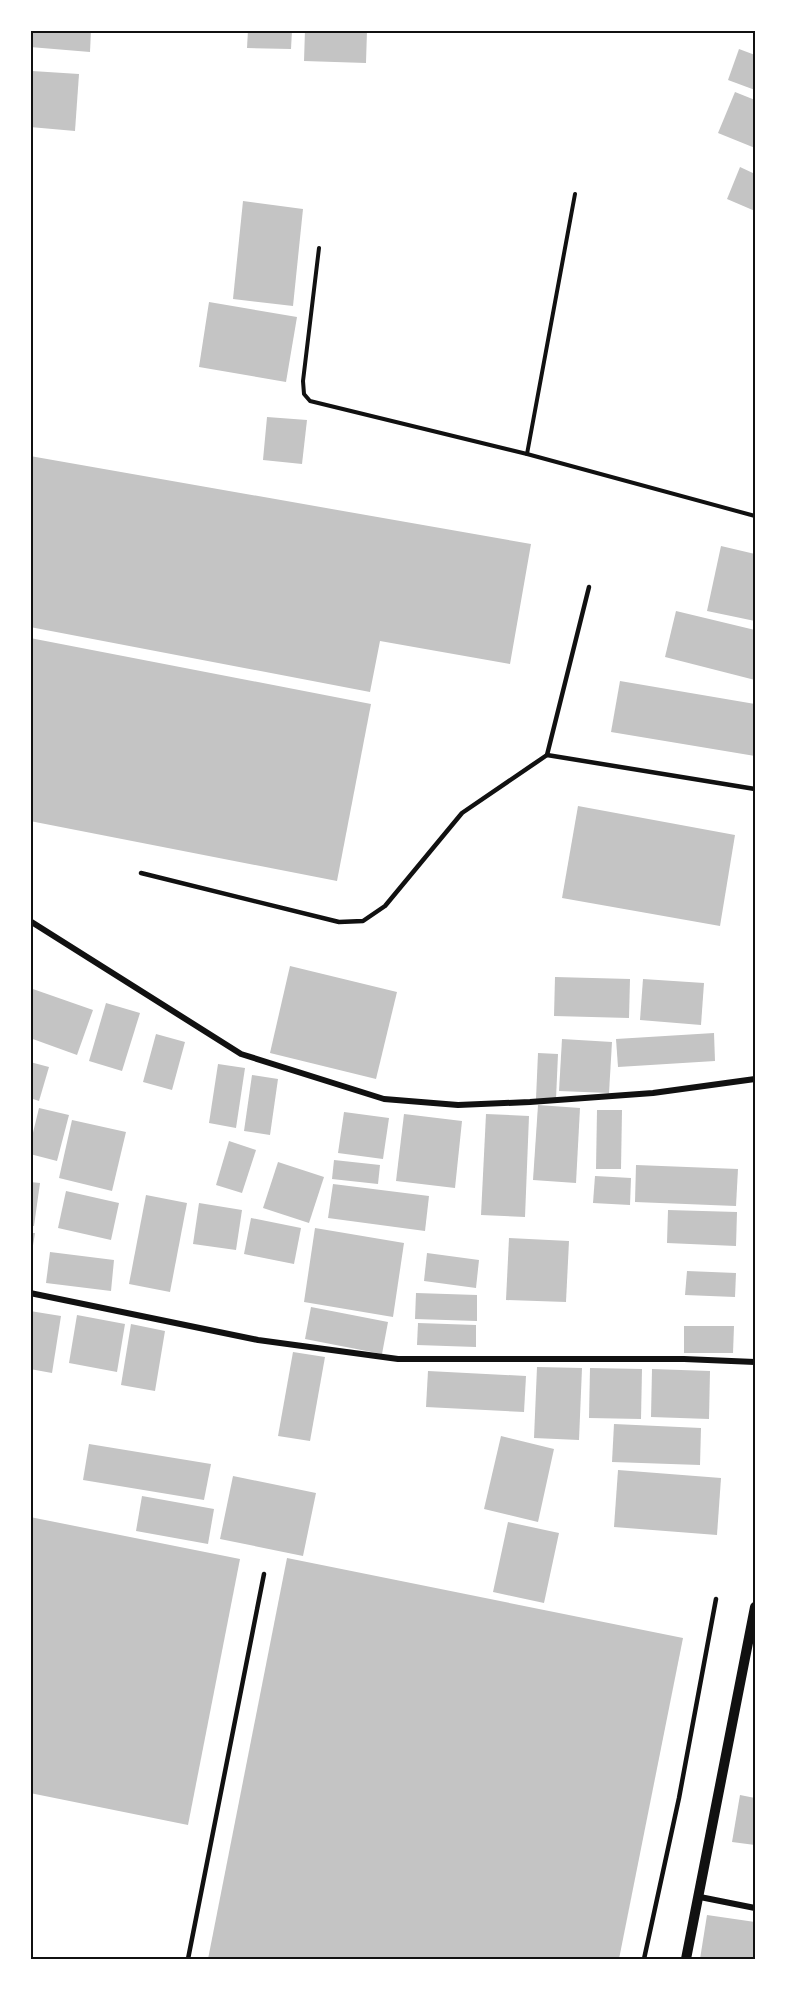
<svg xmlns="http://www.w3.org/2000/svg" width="785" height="1989" font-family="'Fira Sans Condensed',sans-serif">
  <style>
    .building { fill: #c4c4c4 }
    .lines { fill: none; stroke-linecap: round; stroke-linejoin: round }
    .path { stroke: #111; stroke-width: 4 }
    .service { stroke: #111; stroke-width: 4.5 }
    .minor { stroke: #111; stroke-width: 6 }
    .tertiary { stroke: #111; stroke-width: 10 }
    .neatline { fill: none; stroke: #111; stroke-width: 2 }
  </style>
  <rect width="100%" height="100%" fill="#fff"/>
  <g class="building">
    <path d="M30,30H91L90,52L30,47Z"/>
    <path d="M248,30H292L291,49L247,48Z"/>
    <path d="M305,30H367L366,63L304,61Z"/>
    <path d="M739,49L755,55V90L728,80Z"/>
    <path d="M32,71L79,74L75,131L30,127Z"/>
    <path d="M735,92L755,100V148L718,133Z"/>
    <path d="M740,167L755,174V211L727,199Z"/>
    <path d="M243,201L303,209L293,306L233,299Z"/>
    <path d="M209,302L297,317L286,382L199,367Z"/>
    <path d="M267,417L307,420L302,464L263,460Z"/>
    <path d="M30,456L531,544L510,664L380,641L370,692L30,627Z"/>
    <path d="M721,546L755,554V621L707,611Z"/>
    <path d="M676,611L755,630V680L665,657Z"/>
    <path d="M30,638L371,704L337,881L30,821Z"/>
    <path d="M620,681L755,704V756L611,732Z"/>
    <path d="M578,806L735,835L720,926L562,898Z"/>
    <path d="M290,966L397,992L376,1079L270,1053Z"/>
    <path d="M555,977L630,979L629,1018L554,1016Z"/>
    <path d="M643,979L704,983L701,1025L640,1020Z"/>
    <path d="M30,988L93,1010L77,1055L30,1038Z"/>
    <path d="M106,1003L140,1013L122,1071L89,1061Z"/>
    <path d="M714,1033L715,1061L618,1067L616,1039Z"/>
    <path d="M156,1034L185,1042L172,1090L143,1082Z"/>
    <path d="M562,1039L612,1042L609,1093L559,1091Z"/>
    <path d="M538,1053L558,1054L556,1099H536Z"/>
    <path d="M30,1062L49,1067L39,1101L30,1098Z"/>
    <path d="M218,1064L245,1068L236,1128L209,1123Z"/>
    <path d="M252,1075L278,1079L270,1135L244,1131Z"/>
    <path d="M538,1105L580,1108L576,1183L533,1180Z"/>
    <path d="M39,1108L69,1115L57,1161L30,1154V1145Z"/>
    <path d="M597,1110H622L621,1169H596Z"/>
    <path d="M344,1112L389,1118L383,1159L338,1153Z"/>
    <path d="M404,1114L462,1121L455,1188L396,1181Z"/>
    <path d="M486,1114L529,1116L525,1217L481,1215Z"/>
    <path d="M72,1120L126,1132L112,1191L59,1178Z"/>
    <path d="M229,1141L256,1150L242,1193L216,1185Z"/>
    <path d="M334,1160L380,1165L378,1184L332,1179Z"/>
    <path d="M278,1162L324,1177L309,1223L263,1208Z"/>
    <path d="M636,1165L738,1169L736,1206L635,1202Z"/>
    <path d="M595,1176L631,1178L630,1205L593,1203Z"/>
    <path d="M30,1182L40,1183L34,1226H30Z"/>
    <path d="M333,1184L429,1196L425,1231L328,1218Z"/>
    <path d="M66,1191L119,1203L111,1240L58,1228Z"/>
    <path d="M146,1195L187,1203L170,1292L129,1284Z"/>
    <path d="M199,1203L242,1210L236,1250L193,1244Z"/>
    <path d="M668,1210L737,1212L736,1246L667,1243Z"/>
    <path d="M251,1218L301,1228L294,1264L244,1254Z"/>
    <path d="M315,1228L404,1243L393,1317L304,1302Z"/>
    <path d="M30,1233H35L31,1258H30Z"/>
    <path d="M509,1238L569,1241L566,1302L506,1300Z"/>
    <path d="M50,1252L114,1260L111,1291L46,1283Z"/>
    <path d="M427,1253L479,1260L476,1288L424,1281Z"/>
    <path d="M687,1271L736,1273L735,1297L685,1295Z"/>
    <path d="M416,1293L477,1295V1321L415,1319Z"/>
    <path d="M311,1307L388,1322L382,1354L305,1339Z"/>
    <path d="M30,1311L61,1316L52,1373L30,1369Z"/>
    <path d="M77,1315L125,1324L117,1372L69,1363Z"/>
    <path d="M418,1323L476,1325V1347L417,1345Z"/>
    <path d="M131,1324L165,1331L155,1391L121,1385Z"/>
    <path d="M684,1326H734L733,1353H684Z"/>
    <path d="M293,1352L325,1357L310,1441L278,1436Z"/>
    <path d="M537,1367L582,1368L579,1440L534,1438Z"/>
    <path d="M590,1368L642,1369L641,1419L589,1418Z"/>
    <path d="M652,1369L710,1371L709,1419L651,1417Z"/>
    <path d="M428,1371L526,1376L524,1412L426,1407Z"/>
    <path d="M614,1424L701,1428L700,1465L612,1462Z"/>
    <path d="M501,1436L554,1449L538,1522L484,1509Z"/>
    <path d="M89,1444L211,1464L204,1500L83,1480Z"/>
    <path d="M618,1470L721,1478L717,1535L614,1527Z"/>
    <path d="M233,1476L316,1493L303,1556L220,1539Z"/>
    <path d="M142,1496L214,1509L208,1544L136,1531Z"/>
    <path d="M30,1517L240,1559L188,1825L30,1793Z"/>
    <path d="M508,1522L559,1533L544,1603L493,1592Z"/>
    <path d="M287,1558L683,1638L619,1959H208Z"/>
    <path d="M740,1795L755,1798V1845L732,1842Z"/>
    <path d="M707,1915L755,1922V1959H700Z"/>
  </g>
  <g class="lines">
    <g class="path">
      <path d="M319,248L303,381L304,394L310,401L527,454L755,516"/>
      <path d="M527,454L575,194"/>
    </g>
    <g class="service">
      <path d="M547,755L589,587"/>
      <path d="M141,873L339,922L363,921L385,906L462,813L547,755L755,789"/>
      <path d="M188,1959L264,1574"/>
      <path d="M644,1959L679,1798L716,1599"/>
    </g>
    <g class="minor">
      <path d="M30,921L241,1054L384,1099L458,1105L530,1102L653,1093L755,1079"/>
      <path d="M30,1293L258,1340L398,1359H684L755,1362"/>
      <path d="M700,1897L755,1908"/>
    </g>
    <path class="tertiary" d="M686,1959L755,1607"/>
  </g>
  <rect width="785" height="1989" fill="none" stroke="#ffffff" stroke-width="63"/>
  <rect x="32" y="32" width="722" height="1926" class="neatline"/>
</svg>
